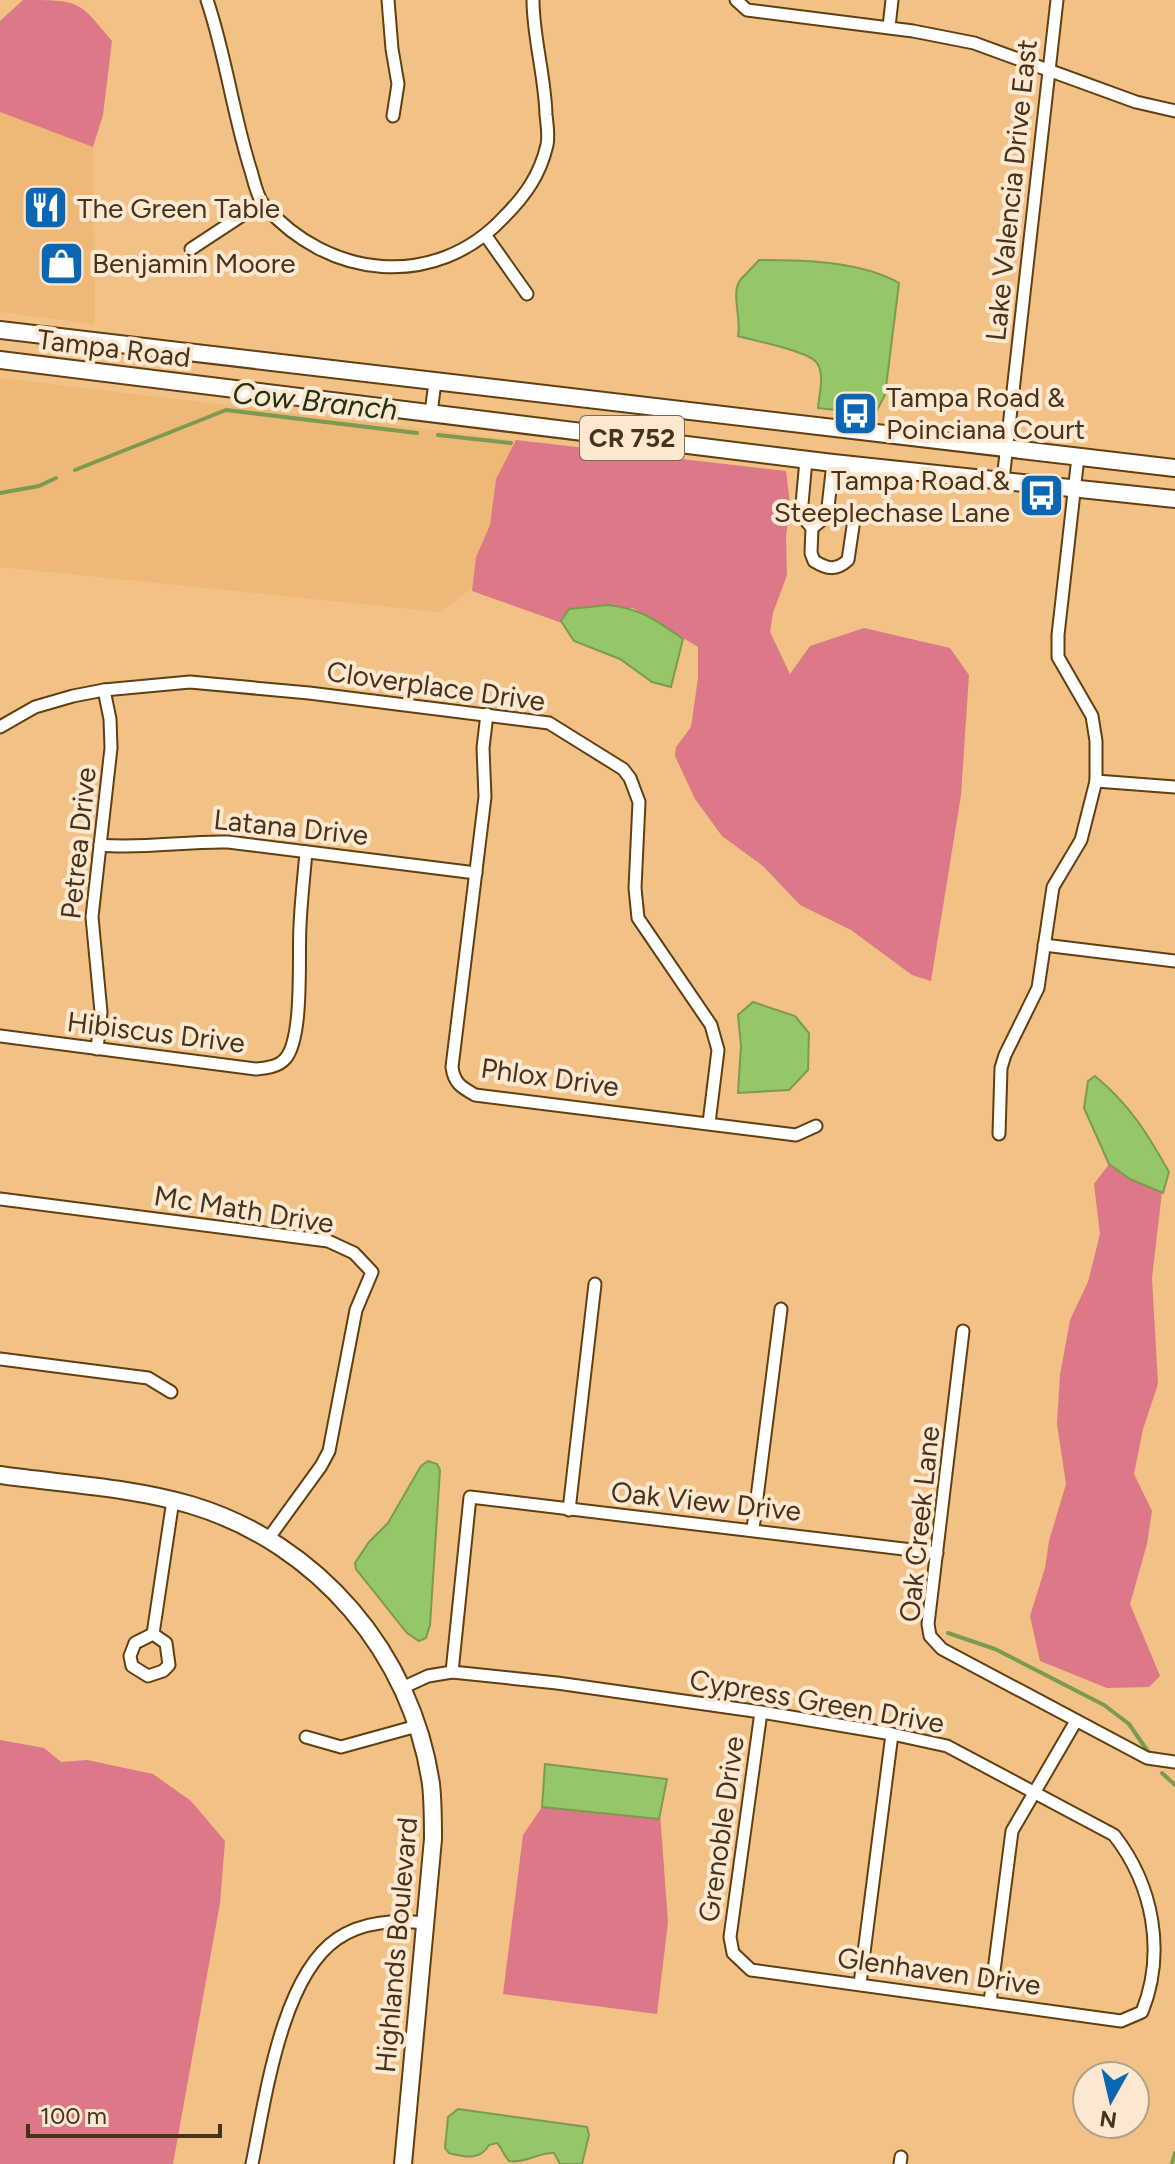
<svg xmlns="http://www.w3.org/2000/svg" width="1175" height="2164" font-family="Figtree,sans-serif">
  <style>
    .built { fill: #eeb877 }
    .green { fill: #dc7887 }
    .water { fill: #95c668; stroke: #7d9a51; stroke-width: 2 }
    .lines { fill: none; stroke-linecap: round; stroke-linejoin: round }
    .stream { stroke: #7d9a51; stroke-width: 4 }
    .street-casing { stroke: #603f11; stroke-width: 15 }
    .secondary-casing { stroke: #603f11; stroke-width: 20 }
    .primary-casing { stroke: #603f11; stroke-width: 20 }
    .street { stroke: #fff; stroke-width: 11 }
    .secondary { stroke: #fff; stroke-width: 16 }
    .primary { stroke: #fff; stroke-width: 16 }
    .labels { text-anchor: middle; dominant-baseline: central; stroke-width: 8; stroke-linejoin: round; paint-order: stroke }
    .shield { fill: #fce8d1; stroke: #7d6952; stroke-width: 2 }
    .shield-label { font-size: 26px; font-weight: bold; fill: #46331b }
    .street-label { font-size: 28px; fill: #46331b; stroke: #fce8d1 }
    .poi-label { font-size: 28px; fill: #46331b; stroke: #fce8d1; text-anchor: start }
    .water-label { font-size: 30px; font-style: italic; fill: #21330d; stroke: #fce8d1 }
  </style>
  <rect width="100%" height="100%" fill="#f1c186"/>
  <g class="built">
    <path d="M0,112L93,147L95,314L93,324L0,312Z"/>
    <path d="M0,378L476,435L516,440L496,479L490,525L476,557L472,588L441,612L0,567Z"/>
  </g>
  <g class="green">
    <path d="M23,0C80,0 78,0 112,41L103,115L93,147L0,112V21Z"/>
    <path d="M516,440L786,471L790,504L786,537L787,575L773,613L770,632L790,674L810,646L864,628L950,648L969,675L961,795L931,981L912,975L851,930L800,905L763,866L722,836L695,799L675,756L676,747L691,727L698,678V647L633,608L561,621L562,623L472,591L476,557L490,525L496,479Z"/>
    <path d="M1109,1164L1130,1179L1162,1192L1152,1278L1158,1384L1143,1429L1134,1474L1152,1511L1147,1544L1130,1604L1160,1676L1149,1687L1107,1688L1040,1661L1030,1616L1045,1568L1049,1541L1066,1484L1057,1424L1060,1375L1070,1320L1088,1282L1100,1234L1094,1184Z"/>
    <path d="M0,1740L44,1748L61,1762L87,1760L153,1774L191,1801L225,1841L220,1903L173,2164H0Z"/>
    <path d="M542,1807L659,1819L660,1813L668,1922L657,2014L503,1994L523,1835Z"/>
  </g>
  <g class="water">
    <path d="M759,260C802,260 861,261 899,283L885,395L875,414L818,408C819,395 825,375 817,363C809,351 755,341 738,336C742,319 730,292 741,279C747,273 753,267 759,260Z"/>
    <path d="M608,605C642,609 656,620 683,639L671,687L652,682L620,659L574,641L561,621L569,609Z"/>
    <path d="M753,1002L795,1016L809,1033L808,1070L789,1090L738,1093L741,1046L738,1015Z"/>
    <path d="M1095,1076C1130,1105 1147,1133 1169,1172L1163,1193L1130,1179L1109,1164L1084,1108L1088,1081Z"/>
    <path d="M428,1461L437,1464L440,1470L430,1625L426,1638L419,1641L407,1633L356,1569L355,1563L369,1542L388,1523L421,1466Z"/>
    <path d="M545,1764L667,1779L659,1819L542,1807Z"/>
    <path d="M458,2109L587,2127L589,2135L582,2164H560L554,2153C539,2152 524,2164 509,2161C504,2156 502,2148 497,2143L489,2145C480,2161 465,2157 449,2153L445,2148L448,2117Z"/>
  </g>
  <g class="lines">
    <g class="stream">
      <path d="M438,435L511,443"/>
      <path d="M75,470L226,410L417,433"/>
      <path d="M0,493L39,486L56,478"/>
      <path d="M948,1633L995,1649L1104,1705L1129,1724L1149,1753"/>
      <path d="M1162,1773L1175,1785"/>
      <path d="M1172,2164L1175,2153"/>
    </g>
    <defs>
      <g id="street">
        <path d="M207,0C226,56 233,115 251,171C254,181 257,197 264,205C328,279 435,291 504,217C525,196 540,175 547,145C549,135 547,124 546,115C545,76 533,37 533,0"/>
        <path d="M388,0L392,49L398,84L393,116"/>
        <path d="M736,0L747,10L913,31L974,43L1136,102L1175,111"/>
        <path d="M889,27L892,0"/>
        <path d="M486,236L527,294"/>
        <path d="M191,249L261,203"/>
        <path d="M431,413L435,382"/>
        <path d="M806,460L801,515L812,528L811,553L814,561C827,569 836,571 848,560L855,513"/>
        <path d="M1003,480L1057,0"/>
        <path d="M812,528L827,516L833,463"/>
        <path d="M487,714L483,748L485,797L452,1067C454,1083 461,1087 475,1095L796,1135L816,1126"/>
        <path d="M0,727L35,707L73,696L104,690L190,682L309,693L549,723L623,769L630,778L639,802L635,888L638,918L711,1025L718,1050L709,1123"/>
        <path d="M1096,781L1175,787"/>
        <path d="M100,845C143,849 185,841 228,842L476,873"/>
        <path d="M1044,945L1175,961"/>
        <path d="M0,1036L256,1069C266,1068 278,1067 285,1059C304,1039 298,954 300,926C301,901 304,876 306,852"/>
        <path d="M97,1049L101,1012L92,917L111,748L110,719L104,690"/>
        <path d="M999,1134L1001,1068L1005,1055L1038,988L1053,887L1081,840L1096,781V741L1092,716L1058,657V635L1078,457"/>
        <path d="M0,1199L328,1241L354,1253L372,1272L356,1310L329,1451L321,1466L268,1539"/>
        <path d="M963,1331L928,1624L930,1636L942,1649L1147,1758L1175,1762"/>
        <path d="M0,1359L148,1378L171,1392"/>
        <path d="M569,1510L595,1284"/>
        <path d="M753,1529L781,1309"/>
        <path d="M153,1634L166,1643L169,1665L163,1671L148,1676L132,1666L130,1656L135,1643L153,1634L173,1500"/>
        <path d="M452,1672L470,1497L937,1553"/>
        <path d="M402,1688L428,1676L452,1672L557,1683L761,1712L892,1734L947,1746L1114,1835C1153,1885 1166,1952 1142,2012L1121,2021L751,1970L733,1953L730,1937L761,1712"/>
        <path d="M306,1737L341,1747L417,1726"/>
        <path d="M860,1984L892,1734"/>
        <path d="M990,2002L1012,1831L1076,1721"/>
        <path d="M252,2164C265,2101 281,1977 337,1939C363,1921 395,1920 426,1923"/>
        <path d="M900,2164L901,2157"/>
      </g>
      <path id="secondary" d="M0,1475C63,1484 130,1487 191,1505C318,1543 412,1654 431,1784C433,1802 433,1821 433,1839L403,2164"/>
      <g id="primary">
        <path d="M0,330L1175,468"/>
        <path d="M0,360L833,463L1175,499"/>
      </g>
    </defs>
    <use href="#street" class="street-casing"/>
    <use href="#secondary" class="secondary-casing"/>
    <use href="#primary" class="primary-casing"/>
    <use href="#street" class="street"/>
    <use href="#secondary" class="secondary"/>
    <use href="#primary" class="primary"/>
  </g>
  <defs>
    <symbol id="restaurant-square" viewBox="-11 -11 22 22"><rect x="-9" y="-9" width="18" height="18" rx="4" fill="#0b67b4" stroke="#fce8d1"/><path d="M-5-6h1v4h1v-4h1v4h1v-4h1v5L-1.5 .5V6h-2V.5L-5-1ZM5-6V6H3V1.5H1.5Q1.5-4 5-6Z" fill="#fff"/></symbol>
    <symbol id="shop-square" viewBox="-11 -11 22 22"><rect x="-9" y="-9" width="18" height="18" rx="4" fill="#0b67b4" stroke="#fce8d1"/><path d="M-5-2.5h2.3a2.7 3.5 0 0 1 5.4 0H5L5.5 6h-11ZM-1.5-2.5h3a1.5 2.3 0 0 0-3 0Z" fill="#fff"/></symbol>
    <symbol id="bus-square" viewBox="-11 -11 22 22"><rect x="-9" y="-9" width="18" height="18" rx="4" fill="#0b67b4" stroke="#fce8d1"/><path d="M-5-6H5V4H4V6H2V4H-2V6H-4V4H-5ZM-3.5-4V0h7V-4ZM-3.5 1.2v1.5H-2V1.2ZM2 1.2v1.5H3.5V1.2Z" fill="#fff"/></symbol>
  </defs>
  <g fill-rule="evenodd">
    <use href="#restaurant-square" x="20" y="182" width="51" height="51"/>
    <use href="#shop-square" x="36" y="238" width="51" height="51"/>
    <use href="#bus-square" x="830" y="388" width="51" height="51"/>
    <use href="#bus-square" x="1016" y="470" width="51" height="51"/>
  </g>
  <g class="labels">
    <rect class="shield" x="580" y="416" width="104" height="44" rx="6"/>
    <g class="shield-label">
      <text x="632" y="438">CR 752</text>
    </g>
    <g class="street-label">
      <text transform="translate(1011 190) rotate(-84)">Lake Valencia Drive East</text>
      <text transform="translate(114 348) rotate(7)">Tampa Road</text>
      <text transform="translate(436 686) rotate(8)">Cloverplace Drive</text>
      <text transform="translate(291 827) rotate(6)">Latana Drive</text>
      <text transform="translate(78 843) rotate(-84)">Petrea Drive</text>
      <text transform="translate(156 1032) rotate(7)">Hibiscus Drive</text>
      <text transform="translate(550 1077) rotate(8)">Phlox Drive</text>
      <text transform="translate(244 1209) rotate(9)">Mc Math Drive</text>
      <text transform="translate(706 1501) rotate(6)">Oak View Drive</text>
      <text transform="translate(919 1524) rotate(-84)">Oak Creek Lane</text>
      <text transform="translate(817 1701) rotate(10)">Cypress Green Drive</text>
      <text transform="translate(721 1829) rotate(-82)">Grenoble Drive</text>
      <text transform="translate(396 1945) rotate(-85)">Highlands Boulevard</text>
      <text transform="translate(939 1971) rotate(8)">Glenhaven Drive</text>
    </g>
    <g class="poi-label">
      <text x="77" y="208">The Green Table</text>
      <text x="92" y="263">Benjamin Moore</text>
      <text x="886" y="397">Tampa Road &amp;<tspan x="886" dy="32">Poinciana Court</tspan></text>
      <text x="1010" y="480" text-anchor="end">Tampa Road &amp;<tspan x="1010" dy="32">Steeplechase Lane</tspan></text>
    </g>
    <g class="water-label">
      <text transform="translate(315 401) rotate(6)">Cow Branch</text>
    </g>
  </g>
  <g transform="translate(1111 2100) rotate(188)"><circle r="38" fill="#fce8d1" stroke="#b3a088" stroke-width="2"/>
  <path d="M0-6L14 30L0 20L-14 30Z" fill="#0b67b4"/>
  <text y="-12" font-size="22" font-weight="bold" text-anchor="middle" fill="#46331b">N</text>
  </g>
  <path d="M28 2124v12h192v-12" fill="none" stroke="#46331b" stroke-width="4"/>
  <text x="40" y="2124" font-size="24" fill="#46331b" stroke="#fce8d1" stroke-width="6" paint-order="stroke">100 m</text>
</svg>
